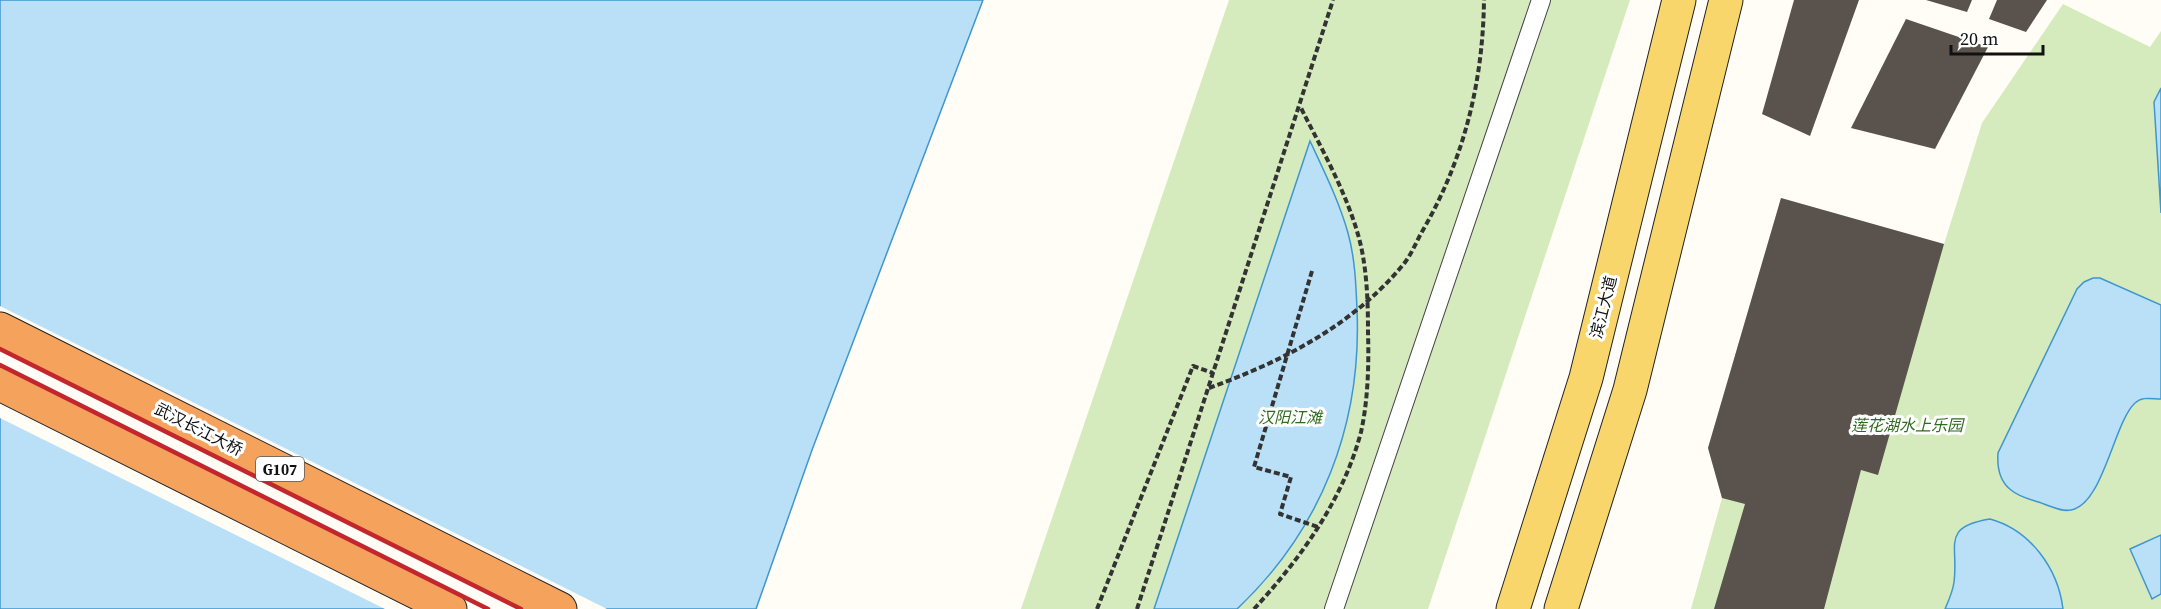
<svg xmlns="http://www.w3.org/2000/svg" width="2161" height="609" font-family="'Source Serif 4','Noto Sans SC',serif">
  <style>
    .green { fill: #d5ebbd }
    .water { fill: #b9e0f7; stroke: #3f96cf; stroke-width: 1.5 }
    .pier { fill: #fffdf5 }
    .building { fill: #5a524d }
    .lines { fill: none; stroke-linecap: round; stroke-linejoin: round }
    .lane-casing { stroke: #444; stroke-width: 20 }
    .primary-casing { stroke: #222; stroke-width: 35 }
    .highway-casing { stroke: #222; stroke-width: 35 }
    .path { stroke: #333; stroke-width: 4; stroke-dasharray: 6 3; stroke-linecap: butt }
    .lane { stroke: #fff; stroke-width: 18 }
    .primary { stroke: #f9d66b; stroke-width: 33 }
    .highway { stroke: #f5a25d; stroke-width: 33 }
    .rail { stroke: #c4262e; stroke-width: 4.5 }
    .labels { text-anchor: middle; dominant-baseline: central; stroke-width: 6; stroke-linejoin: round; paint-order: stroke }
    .shield { fill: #fff; stroke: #585858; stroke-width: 1.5 }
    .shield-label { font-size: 15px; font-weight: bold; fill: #111 }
    .street-label { font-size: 16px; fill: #111; stroke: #fff }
    .park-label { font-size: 16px; font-style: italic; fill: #2f6b1f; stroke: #fff }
  </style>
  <rect width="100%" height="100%" fill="#fffdf5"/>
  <g class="green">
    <path d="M1229,0H1630L1428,609H1021Z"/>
    <path d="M2063,4L2150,47L2161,31V609H1691L1722,498L1708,448L1781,198L1944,244L1982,123Z"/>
  </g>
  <g class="water">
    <path d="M0,0H983L812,450L756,609H0Z"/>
    <path d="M2161,88V213L2154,102Z"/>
    <path d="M1310,141C1324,171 1339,201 1348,233C1355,258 1356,285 1357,310C1362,425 1321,530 1237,609H1154Z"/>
    <path d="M2093,278H2100L2161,305V399C2152,399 2142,396 2135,403C2114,422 2103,505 2071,510C2062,512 2053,507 2044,504C2034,500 2020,498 2011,490C1999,481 1997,467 1998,453L2077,289L2084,282Z"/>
    <path d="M1990,519C2030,530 2058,568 2063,609H1945C1949,600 1953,591 1954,582C1959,546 1940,527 1990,519Z"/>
    <path d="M2161,535V594L2152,599L2130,549Z"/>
  </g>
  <path class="pier" d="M0,306L607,609H385L0,418Z"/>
  <g class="building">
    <path d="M1794,0H1859L1810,136L1762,114Z"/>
    <path d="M1926,0H1972L1967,12Z"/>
    <path d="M1997,0H2047L2026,32L1989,19Z"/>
    <path d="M1906,19L1988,47L1935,149L1851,128Z"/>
    <path d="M1781,198L1944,244L1878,475L1861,470L1824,609H1714L1745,504L1722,498L1708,448Z"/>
  </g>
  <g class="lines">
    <defs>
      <path id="lane" d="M1334,609L1541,0"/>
      <g id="primary">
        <path d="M1513,609L1586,378L1679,0"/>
        <path d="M1561,609L1630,390L1726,0"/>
      </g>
      <g id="highway">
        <path d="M0,329L560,609"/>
        <path d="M0,384L450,609"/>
      </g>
    </defs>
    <use href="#lane" class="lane-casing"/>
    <use href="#primary" class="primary-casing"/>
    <use href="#highway" class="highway-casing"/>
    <g class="path">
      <path d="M1312,271L1254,467L1291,477L1280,514L1318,527"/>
      <path d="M1209,388C1281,362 1352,326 1402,266C1411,256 1416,242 1423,230C1464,159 1483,82 1484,0"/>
      <path d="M1097,609L1193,366L1213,373"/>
      <path d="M1137,609L1333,0"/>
      <path d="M1254,609C1301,558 1343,500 1361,432C1368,401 1369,364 1368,332C1368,302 1367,268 1359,238C1346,191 1321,148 1300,106"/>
    </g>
    <use href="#lane" class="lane"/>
    <use href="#primary" class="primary"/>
    <use href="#highway" class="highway"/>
    <g class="rail">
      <path d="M0,349L521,609"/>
      <path d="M0,365L488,609"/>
    </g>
  </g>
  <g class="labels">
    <rect class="shield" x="256" y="457" width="48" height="24" rx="4.5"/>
    <g class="shield-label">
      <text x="280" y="469">G107</text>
    </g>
    <g class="street-label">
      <text transform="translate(1603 307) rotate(-76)">滨江大道</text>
      <text transform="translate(199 429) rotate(27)">武汉长江大桥</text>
    </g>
    <g class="park-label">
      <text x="1290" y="417">汉阳江滩</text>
      <text x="1907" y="425">莲花湖水上乐园</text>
    </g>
  </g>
  <path d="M1951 45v9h92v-9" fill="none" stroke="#111111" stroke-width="3"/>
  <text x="1960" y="45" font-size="18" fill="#111111" stroke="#ffffff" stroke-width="4.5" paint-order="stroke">20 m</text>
</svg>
